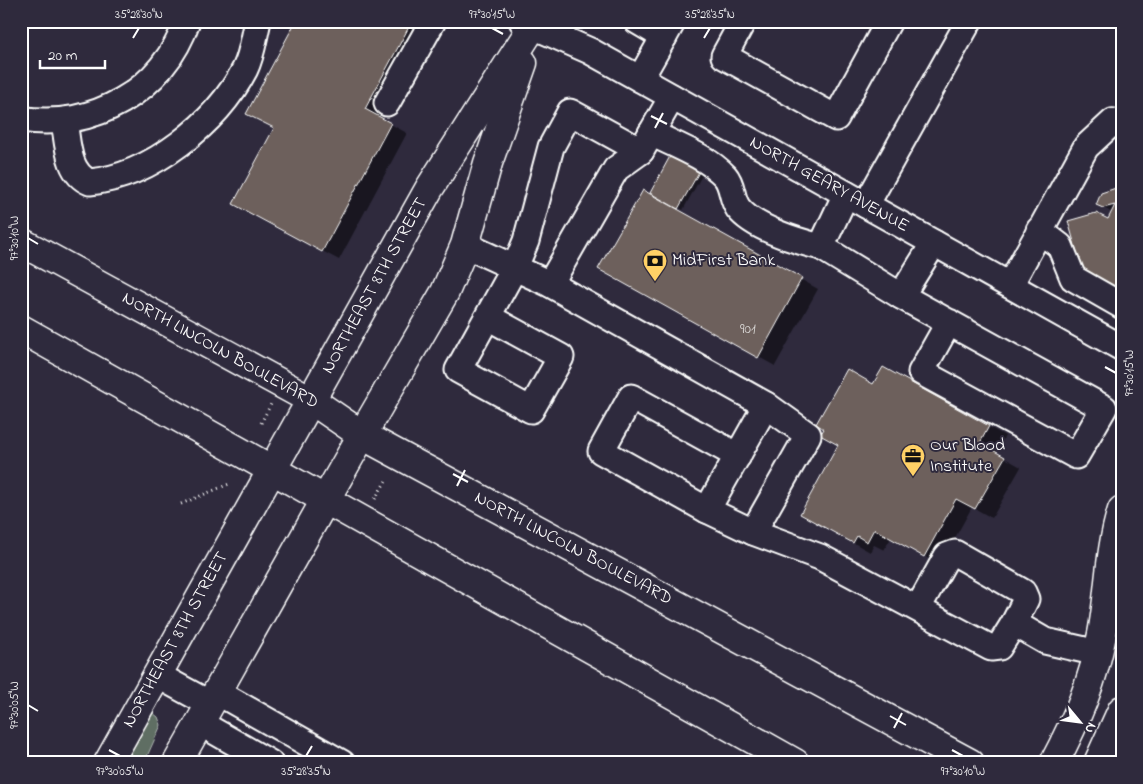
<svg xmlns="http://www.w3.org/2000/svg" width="1143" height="784" font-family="'Indie Flower',sans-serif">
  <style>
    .green { fill: #5f6e64; stroke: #afb6b2 }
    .shadow { fill: #0007 }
    .building { fill: #6d615c; stroke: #fff }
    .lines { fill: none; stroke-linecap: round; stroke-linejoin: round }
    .minor-casing { stroke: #fff; stroke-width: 29 }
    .major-casing { stroke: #fff; stroke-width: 31 }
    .path { stroke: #fff; stroke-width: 3; stroke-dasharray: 1 4; stroke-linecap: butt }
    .minor { stroke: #2f2a3d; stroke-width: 25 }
    .major { stroke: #2f2a3d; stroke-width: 28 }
    .ticks { fill: none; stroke: #fff; stroke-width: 2 }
    .labels { text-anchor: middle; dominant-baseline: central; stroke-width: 4; stroke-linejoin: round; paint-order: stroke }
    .number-label { font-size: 15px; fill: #dad8d6 }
    .street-label { font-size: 18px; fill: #fff; stroke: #2f2a3d }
    .poi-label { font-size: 18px; fill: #fff; stroke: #2f2a3d; text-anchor: start }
    .neatline { fill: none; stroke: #fff; stroke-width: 2 }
    .ticks-label { font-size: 12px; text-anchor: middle; fill: #fff }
  </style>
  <rect width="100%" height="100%" fill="#2f2a3d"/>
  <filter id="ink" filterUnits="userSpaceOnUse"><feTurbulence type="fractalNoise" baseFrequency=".02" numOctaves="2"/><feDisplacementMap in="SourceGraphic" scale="10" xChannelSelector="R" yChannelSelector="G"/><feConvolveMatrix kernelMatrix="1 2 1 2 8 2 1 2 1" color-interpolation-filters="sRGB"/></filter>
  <g filter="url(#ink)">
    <path class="green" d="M153,713L158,717L161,725L144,763H121L146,718Z"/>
    <g class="shadow">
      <path d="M400,21L425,35L381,119L407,133L339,260L251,213Z"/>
      <path d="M706,168L683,210L651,192Z"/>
      <path d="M1122,188V297L1108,221L1112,213L1098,204Z"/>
      <path d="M643,191L818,289L775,366L600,269Z"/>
      <path d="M884,368L1005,436L996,453L1021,467L992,518L972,507L940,565L891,538L884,550L874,545L870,552L802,514Z"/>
    </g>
    <g class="building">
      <path d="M296,21H403L410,25L365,109L391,123L322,252L233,204L274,128L246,114Z"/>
      <path d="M674,149L703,165L678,209L650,193Z"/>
      <path d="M1122,186V298L1084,277L1068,221L1096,213L1108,219L1115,205L1103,208L1096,205L1101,193Z"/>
      <path d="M643,190L802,278L758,358L598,269Z"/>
      <path d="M883,367L989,426L980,443L1005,457L975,509L956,499L924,557L874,529L867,542L857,536L853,543L800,514L838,445L820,435L824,429L816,424L847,369L873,384Z"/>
    </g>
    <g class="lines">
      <defs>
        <g id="minor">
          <path d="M522,21L590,51L1122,348"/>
          <path d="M637,21L664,37"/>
          <path d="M743,21L724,56L836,118L889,21"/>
          <path d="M640,79L673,21"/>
          <path d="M387,103L433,21"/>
          <path d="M21,119C93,131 164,90 187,21"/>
          <path d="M64,121C68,142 67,173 90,182C151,176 217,123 245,69C252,55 254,37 258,21"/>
          <path d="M651,133C675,145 706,156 725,176C733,185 731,198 738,208C753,228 797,241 821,247"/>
          <path d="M846,194L821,247L901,296L934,243"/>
          <path d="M866,205L969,21"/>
          <path d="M1039,230L1060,246L1073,278L1122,306"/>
          <path d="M465,245L550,284L766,405L707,510L753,532L820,557L991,648L999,647L1014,623L1045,641L1098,653"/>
          <path d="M550,284L616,169L641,151L672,97"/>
          <path d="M1010,285L1086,147L1113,122L1122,126"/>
          <path d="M901,296L1104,408L1076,456L921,372L949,322"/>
          <path d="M488,317L561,357L531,410L458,370L515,267L526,241L551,147L570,112L641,151"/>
          <path d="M707,510L601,451L631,397L738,456"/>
          <path d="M753,532L808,435L766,405"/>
          <path d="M918,608L947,556L955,553L1023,592L1026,599L1014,623"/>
          <path d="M157,675L210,704"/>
          <path d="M217,692L342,763"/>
          <path d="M200,723L270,763"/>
        </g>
        <g id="major">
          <path d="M21,242L311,400L362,435L970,763"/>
          <path d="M21,329L795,763"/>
          <path d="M108,763L429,189L536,21"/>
          <path d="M177,763L362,435L445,292L465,245L488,163L523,63"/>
          <path d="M1054,763C1076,721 1094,680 1102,634C1110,592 1109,551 1122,510"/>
          <path d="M1098,763L1122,710"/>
        </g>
      </defs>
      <use href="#minor" class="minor-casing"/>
      <use href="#major" class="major-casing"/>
      <g class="path">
        <path d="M261,423L271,404"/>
        <path d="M375,499L387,479"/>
        <path d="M181,504L229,484"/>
        <path d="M437,762L439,763"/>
      </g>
      <use href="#minor" class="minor"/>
      <use href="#major" class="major"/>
    </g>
  </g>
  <path class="ticks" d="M492,28L503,34M133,38L139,28M704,38L710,28M651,116L667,124M655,128L663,113M28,238L38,244M1105,367L1116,373M453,474L468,482M457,486L465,470M28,705L38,711M890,716L906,725M894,728L902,713M109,750L120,756M952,750L963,756M306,756L312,746"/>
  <defs>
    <symbol id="bank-pin" viewBox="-11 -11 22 30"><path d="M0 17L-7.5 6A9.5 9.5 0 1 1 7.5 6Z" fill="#ffd166" stroke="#2f2a3d"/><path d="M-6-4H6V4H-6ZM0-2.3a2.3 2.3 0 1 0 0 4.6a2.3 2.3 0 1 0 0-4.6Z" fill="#111"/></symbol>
    <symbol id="office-pin" viewBox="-11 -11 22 30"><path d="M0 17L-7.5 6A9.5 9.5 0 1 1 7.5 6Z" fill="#ffd166" stroke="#2f2a3d"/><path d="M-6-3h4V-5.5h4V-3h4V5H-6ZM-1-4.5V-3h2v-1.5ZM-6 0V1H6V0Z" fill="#111"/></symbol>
  </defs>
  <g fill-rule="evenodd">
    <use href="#bank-pin" x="641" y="247" width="28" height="38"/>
    <use href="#office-pin" x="899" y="442" width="28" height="38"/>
  </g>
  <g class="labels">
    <g class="number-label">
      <text x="748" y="329">901</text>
    </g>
    <g class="street-label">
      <text transform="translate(829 185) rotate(29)">NORTH GEARY AVENUE</text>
      <text transform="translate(375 286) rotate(-61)">NORTHEAST 8TH STREET</text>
      <text transform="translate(220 351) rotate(29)">NORTH LINCOLN BOULEVARD</text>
      <text transform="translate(573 549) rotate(28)">NORTH LINCOLN BOULEVARD</text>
      <text transform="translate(176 640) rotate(-61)">NORTHEAST 8TH STREET</text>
    </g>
    <g class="poi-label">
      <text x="672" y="261">MidFirst Bank</text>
      <text x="930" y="446">Our Blood<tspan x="930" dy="21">Institute</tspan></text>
    </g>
  </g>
  <rect width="1143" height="784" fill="none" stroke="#2f2a3d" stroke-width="55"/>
  <g transform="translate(1080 722) rotate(119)" stroke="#2f2a3d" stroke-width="4" paint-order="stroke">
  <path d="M0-4L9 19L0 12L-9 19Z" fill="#ffffff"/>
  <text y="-8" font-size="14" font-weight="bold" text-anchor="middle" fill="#ffffff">N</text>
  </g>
  <path d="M40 60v8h65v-8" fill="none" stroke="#ffffff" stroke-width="2.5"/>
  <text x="48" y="60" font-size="15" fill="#ffffff" stroke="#2f2a3d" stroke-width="4" paint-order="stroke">20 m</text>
  <rect x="28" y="28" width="1088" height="728" class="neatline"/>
  <g class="ticks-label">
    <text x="139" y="18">35°28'30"N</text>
    <text x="492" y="18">97°30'15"W</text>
    <text x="710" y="18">35°28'35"N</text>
    <text transform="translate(14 238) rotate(-90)" y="4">97°30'10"W</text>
    <text transform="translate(1129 373) rotate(-90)" y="4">97°30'15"W</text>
    <text transform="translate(14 705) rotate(-90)" y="4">97°30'05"W</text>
    <text x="120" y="775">97°30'05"W</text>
    <text x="306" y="775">35°28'35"N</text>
    <text x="963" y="775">97°30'10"W</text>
  </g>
</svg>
